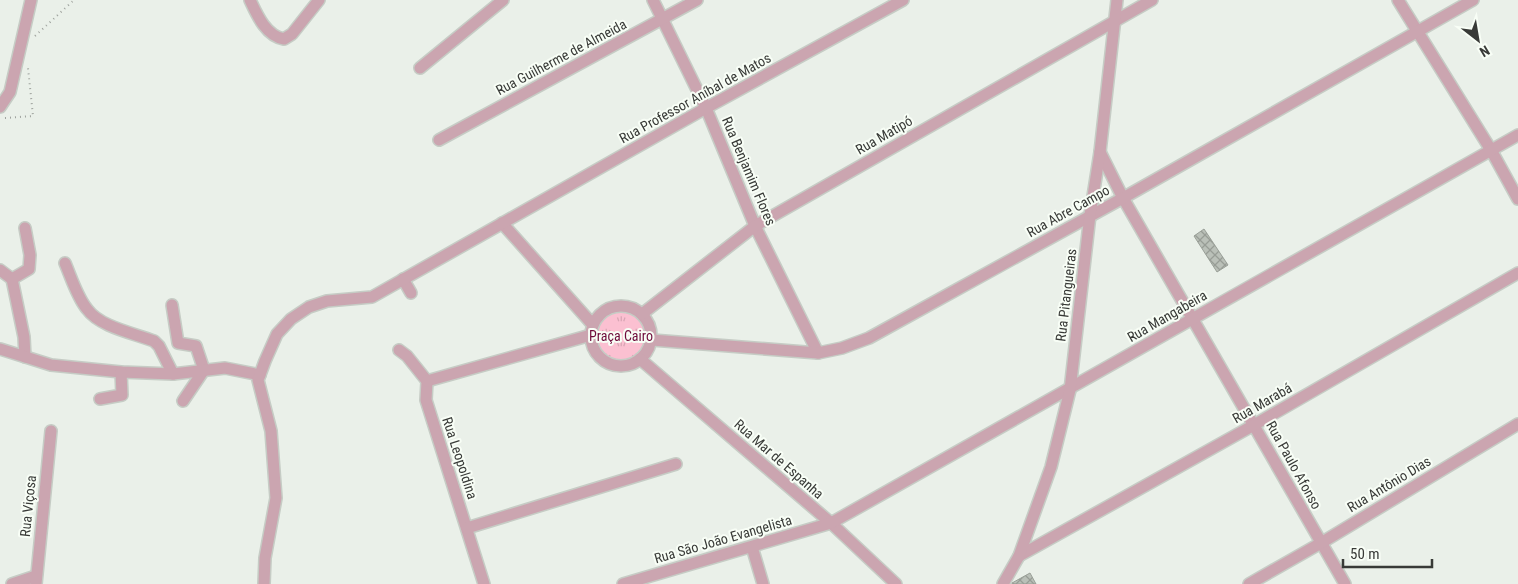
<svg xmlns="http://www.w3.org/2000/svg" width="1518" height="584" font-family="'Roboto Condensed',sans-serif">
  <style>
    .park { fill: url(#park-tufts) }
    .building { fill: url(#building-cross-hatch); stroke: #999f97 }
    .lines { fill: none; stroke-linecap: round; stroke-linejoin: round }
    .minor-casing { stroke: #c6ccc5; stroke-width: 14 }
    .path { stroke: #9ea29d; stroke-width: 2; stroke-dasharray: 1 4; stroke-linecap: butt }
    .minor { stroke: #cba5b0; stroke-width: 11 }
    .labels { text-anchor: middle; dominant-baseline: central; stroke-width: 4; stroke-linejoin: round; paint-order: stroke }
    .street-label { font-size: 14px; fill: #383a37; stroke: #f8fef6 }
    .park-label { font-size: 14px; fill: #6e0a3a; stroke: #f8fef6 }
  </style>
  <defs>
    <pattern id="park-tufts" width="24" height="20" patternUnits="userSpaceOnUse" patternTransform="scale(1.25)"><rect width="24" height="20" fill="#fbc0d1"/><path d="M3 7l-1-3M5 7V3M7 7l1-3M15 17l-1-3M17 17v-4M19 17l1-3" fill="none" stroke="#d8a6b4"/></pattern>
    <pattern id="building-cross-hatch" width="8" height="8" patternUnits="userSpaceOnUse" patternTransform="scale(1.25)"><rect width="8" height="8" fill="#bac0b8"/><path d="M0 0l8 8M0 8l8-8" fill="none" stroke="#989d96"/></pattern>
  </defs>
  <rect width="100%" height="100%" fill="#eaf0e9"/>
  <circle class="park" cx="621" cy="336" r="27"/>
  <g class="building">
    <path d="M1204,229L1228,265L1217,272L1194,236Z"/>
    <path d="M1030,573L1036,584H1012V583Z"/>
  </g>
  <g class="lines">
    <defs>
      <g id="minor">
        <path d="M250,0C257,15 266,36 284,39L292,34L319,0"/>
        <path d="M653,0L706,108L755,226L818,353"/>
        <path d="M1398,0L1491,150L1518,199"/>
        <path d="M420,68L503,0"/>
        <path d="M0,107L10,92L31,0"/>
        <path d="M439,140L697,0"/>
        <path d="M1100,152L1123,198L1345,584"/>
        <path d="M502,223L593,325"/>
        <path d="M65,263C71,277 77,297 87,309C100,327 133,333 154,341L159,346L173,374"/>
        <path d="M0,270L12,279L24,337L25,357"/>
        <path d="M12,279L29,269L30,255L25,228"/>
        <path d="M403,279L411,293"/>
        <path d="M172,305L178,343L196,346L204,370L183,401"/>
        <circle cx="621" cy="336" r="30"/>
        <path d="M642,314L755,226L1152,0"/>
        <path d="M652,340L818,353L842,348L869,338L1123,198L1473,0"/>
        <path d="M0,349L51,365L121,372L173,374L225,368L260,375"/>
        <path d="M399,350L407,356L427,381L426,400L484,584"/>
        <path d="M640,359L831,523L896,584"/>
        <path d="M427,381L591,335"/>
        <path d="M100,399L122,395L121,372"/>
        <path d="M467,528L676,464"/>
        <path d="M752,547L763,584"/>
        <path d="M1019,556L1254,425L1518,273"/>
        <path d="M12,584L36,576"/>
        <path d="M36,584L51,431"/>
        <path d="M264,584L265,558L276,498L271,431L258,380L265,361L277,334L291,319L309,307L327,301L372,297L706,108L903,0"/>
        <path d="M623,584L831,523L1518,135"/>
        <path d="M1003,584L1019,556L1051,467L1070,390L1090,215L1100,152L1117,0"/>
        <path d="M1249,584L1321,543L1518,424"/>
      </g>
    </defs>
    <use href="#minor" class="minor-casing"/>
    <g class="path">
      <path d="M35,36L74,0"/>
      <path d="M5,118L33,116L28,68"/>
    </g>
    <use href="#minor" class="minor"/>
  </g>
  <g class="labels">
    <g class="street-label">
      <text transform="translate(561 57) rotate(-28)">Rua Guilherme de Almeida</text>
      <text transform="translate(695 98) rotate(-29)">Rua Professor Aníbal de Matos</text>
      <text transform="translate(884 135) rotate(-30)">Rua Matipó</text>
      <text transform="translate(749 171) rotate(67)">Rua Benjamim Flores</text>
      <text transform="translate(1068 211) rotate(-29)">Rua Abre Campo</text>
      <text transform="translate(1066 295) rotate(-83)">Rua Pitangueiras</text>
      <text transform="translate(1167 316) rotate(-30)">Rua Mangabeira</text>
      <text transform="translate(1262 403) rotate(-30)">Rua Marabá</text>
      <text transform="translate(460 458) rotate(72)">Rua Leopoldina</text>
      <text transform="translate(779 459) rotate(41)">Rua Mar de Espanha</text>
      <text transform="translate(1294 465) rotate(61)">Rua Paulo Afonso</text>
      <text transform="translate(1389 484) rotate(-31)">Rua Antônio Dias</text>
      <text transform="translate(28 506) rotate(-84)">Rua Viçosa</text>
      <text transform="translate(723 539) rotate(-16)">Rua São João Evangelista</text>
    </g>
    <g class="park-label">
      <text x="621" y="336">Praça Cairo</text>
    </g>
  </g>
  <g transform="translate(1478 40) rotate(149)" stroke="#f8fef6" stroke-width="4" paint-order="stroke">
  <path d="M0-4L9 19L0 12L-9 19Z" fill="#383a37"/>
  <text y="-8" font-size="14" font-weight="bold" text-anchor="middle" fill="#383a37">N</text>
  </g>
  <path d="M1343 559v8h89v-8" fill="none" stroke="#383a37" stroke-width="2.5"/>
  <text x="1350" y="559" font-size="15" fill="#383a37" stroke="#f8fef6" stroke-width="4" paint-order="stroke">50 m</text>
</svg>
